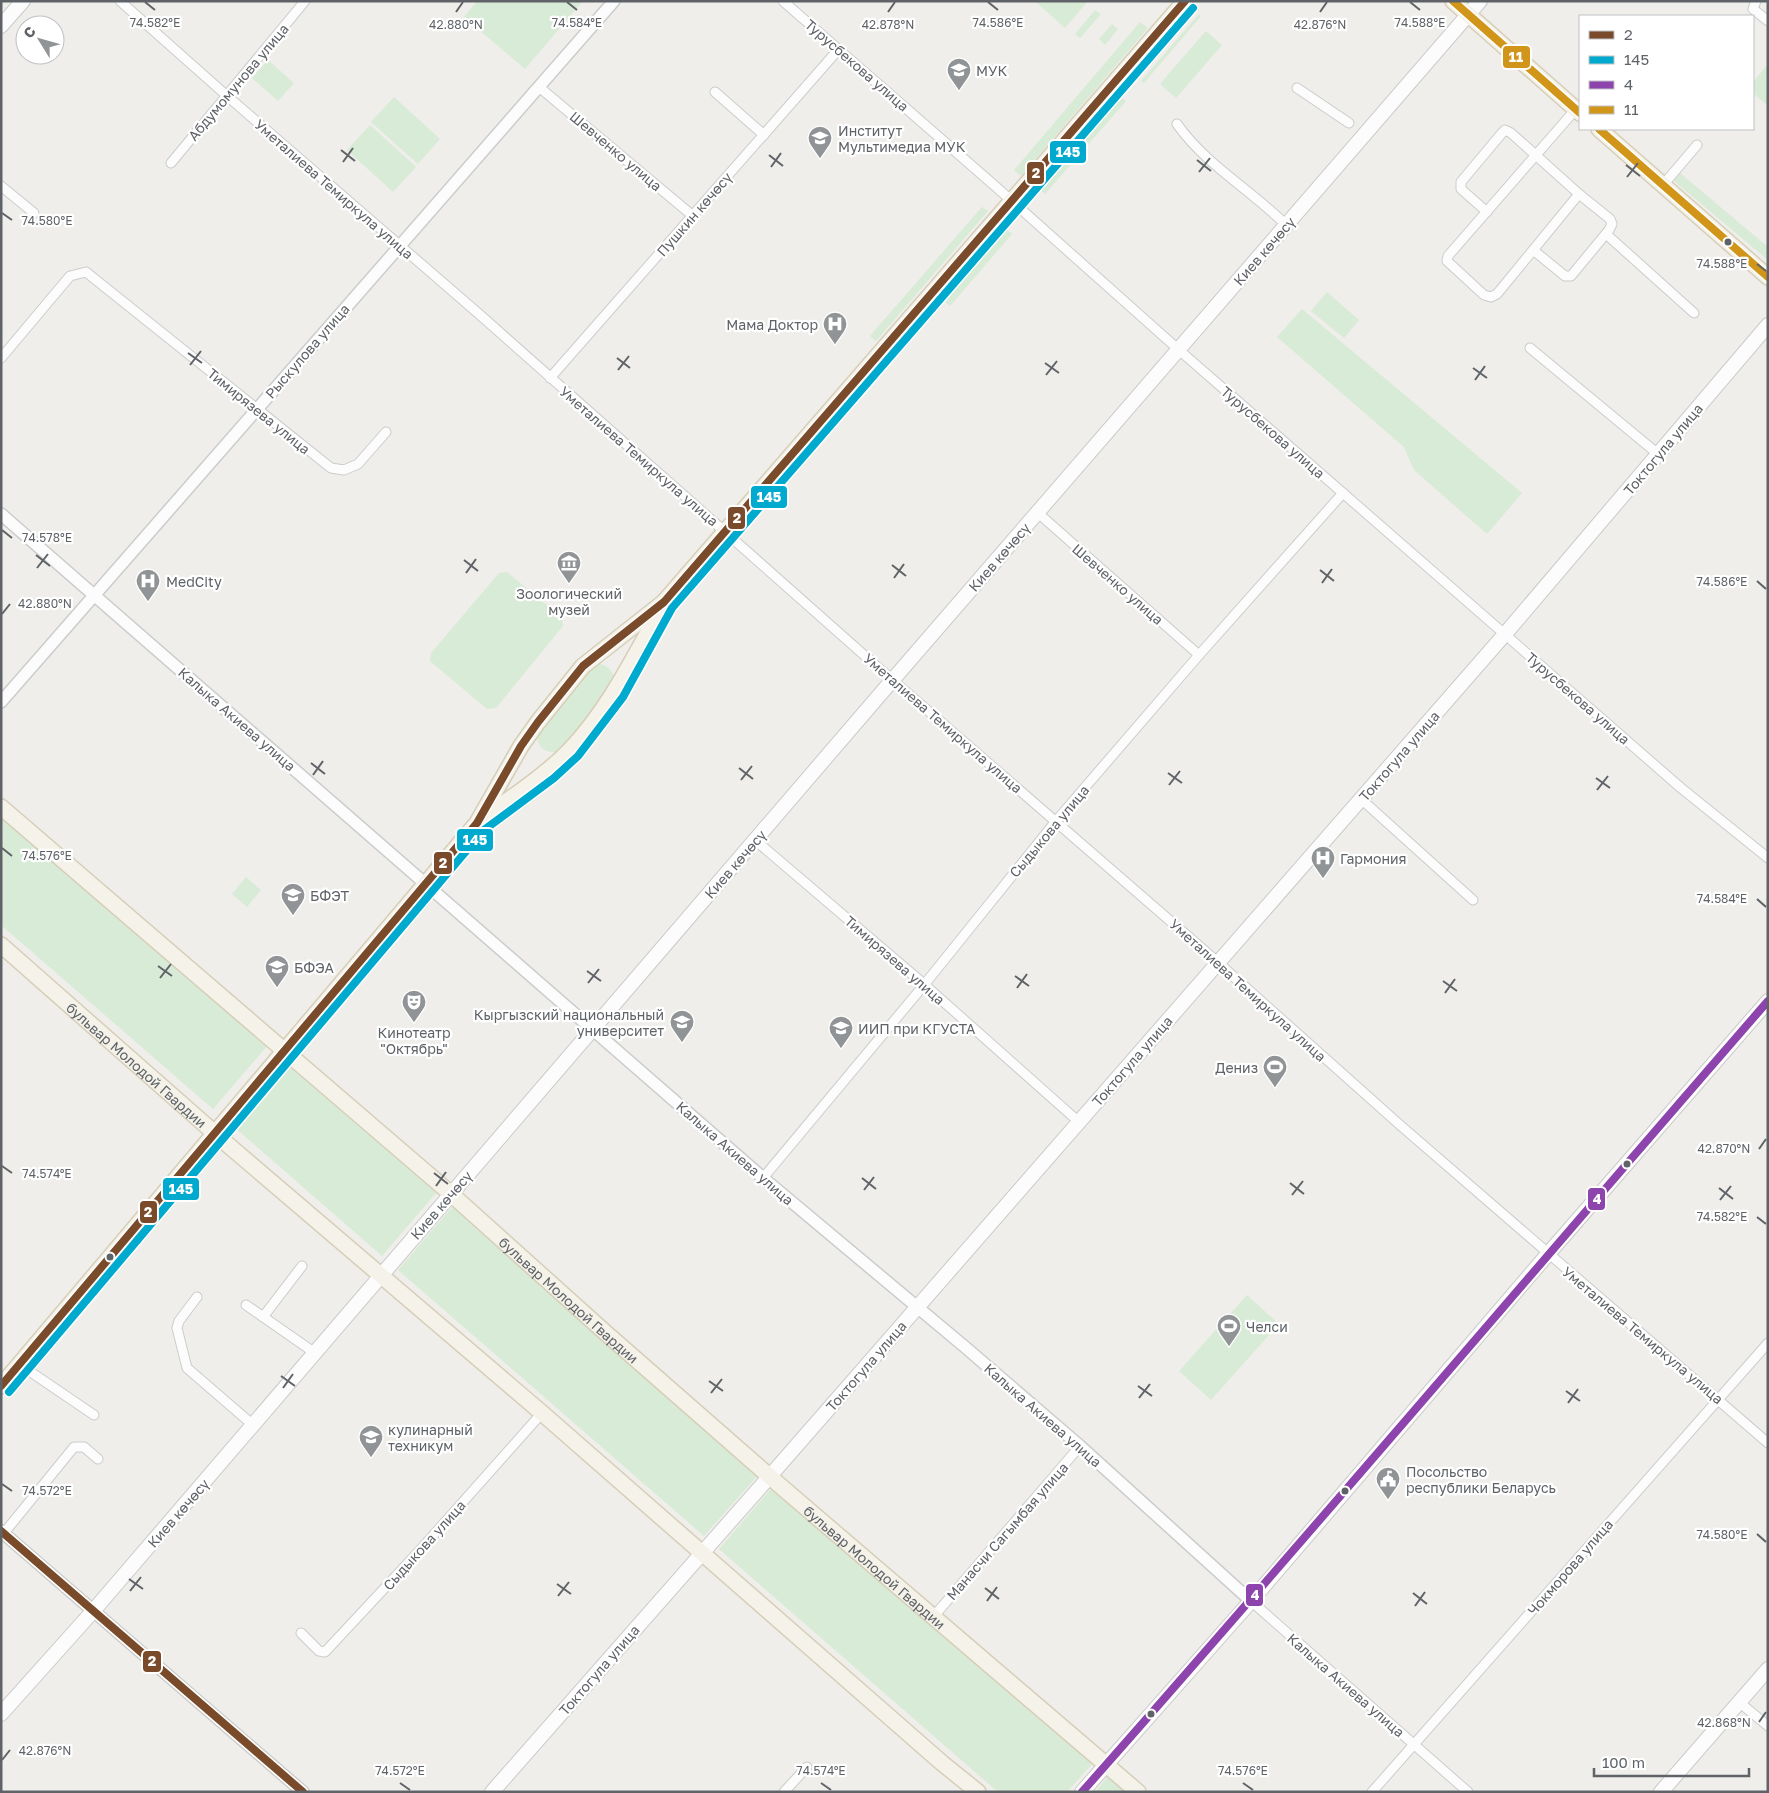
<svg xmlns="http://www.w3.org/2000/svg" width="1769" height="1793" font-family="'Golos Text',sans-serif">
  <style>
    .green { fill: #d8ebd6 }
    .lines { fill: none; stroke-linecap: round; stroke-linejoin: round }
    .minor-casing { stroke: #cbcccc; stroke-width: 11 }
    .tertiary-casing { stroke: #cbcccc; stroke-width: 14 }
    .secondary-casing { stroke: #cacacb; stroke-width: 16 }
    .primary-casing { stroke: #d7ceb8; stroke-width: 18 }
    .minor { stroke: #fdfcfc; stroke-width: 9 }
    .tertiary { stroke: #fdfcfc; stroke-width: 11 }
    .secondary { stroke: #fdfcfc; stroke-width: 14 }
    .primary { stroke: #f4f2e9; stroke-width: 15 }
    .bus-1-casing { stroke: #fff; stroke-width: 11 }
    .bus-2-casing { stroke: #fff; stroke-width: 11 }
    .bus-3-casing { stroke: #fff; stroke-width: 11 }
    .bus-4-casing { stroke: #fff; stroke-width: 11 }
    .bus-1 { stroke: #7a4b2a; stroke-width: 8 }
    .bus-2 { stroke: #00a9ce; stroke-width: 8 }
    .bus-3 { stroke: #8e44ad; stroke-width: 8 }
    .bus-4 { stroke: #d1951a; stroke-width: 8 }
    .ticks { fill: none; stroke: #5f6368; stroke-width: 2 }
    .bus-dot { fill: #5f6368; stroke: #fff; stroke-width: 2 }
    .labels { text-anchor: middle; dominant-baseline: central; stroke-width: 4.5; stroke-linejoin: round; paint-order: stroke }
    .street-label { font-size: 14px; fill: #5f6368; stroke: #fff }
    .poi-label { font-size: 14px; fill: #5f6368; stroke: #fff; text-anchor: start }
    .ticks-label { font-size: 12px; text-anchor: middle; fill: #5f6368; stroke: #fff; stroke-width: 4.5; stroke-linejoin: round; paint-order: stroke }
    .line-badge { stroke: #fff; stroke-width: 2 }
    .badge-label { font-size: 14px; text-anchor: middle; font-weight: bold; fill: #fff }
  </style>
  <rect width="100%" height="100%" fill="#efeeea"/>
  <g class="green">
    <path d="M477,1H583L525,69L464,17Z"/>
    <path d="M1038,1H1088L1065,28L1037,3Z"/>
    <path d="M1095,10L1101,14L1080,38L1075,34Z"/>
    <path d="M1199,14L1201,16L1144,83L1141,81Z"/>
    <path d="M1140,22L1148,28L1021,176L1014,170Z"/>
    <path d="M1112,24L1118,29L1105,45L1099,39Z"/>
    <path d="M1206,31L1222,45L1176,98L1160,84Z"/>
    <path d="M268,60L294,83L278,101L252,78Z"/>
    <path d="M1768,64V104L1767,105L1753,93V82Z"/>
    <path d="M1117,94L1126,101L1045,194L1036,186Z"/>
    <path d="M394,97L440,139L418,164L371,122Z"/>
    <path d="M370,125L416,167L393,192L347,150Z"/>
    <path d="M1680,173L1768,247V260L1674,181Z"/>
    <path d="M982,207L988,211L876,341L870,336Z"/>
    <path d="M1006,229L1012,234L950,306L944,301Z"/>
    <path d="M1327,292L1359,320L1344,338L1311,311Z"/>
    <path d="M1302,309L1522,493L1487,534L1414,470L1404,447L1277,337Z"/>
    <path d="M507,572L562,618L563,626L496,708L487,709L430,661L431,653L499,573Z"/>
    <path d="M600,664C611,667 616,675 613,686L562,750C549,756 537,749 537,735L587,670L595,665Z"/>
    <path d="M1,813L268,1045L213,1109L1,925Z"/>
    <path d="M246,877L261,890L247,907L232,894Z"/>
    <path d="M288,1062L437,1192L382,1256L233,1126Z"/>
    <path d="M453,1206L760,1473L704,1536L398,1270Z"/>
    <path d="M1247,1295L1279,1324L1211,1400L1179,1371Z"/>
    <path d="M774,1485L1093,1763L1067,1792H998L719,1549Z"/>
    <path d="M1108,1776L1126,1792H1095Z"/>
  </g>
  <g class="lines">
    <defs>
      <g id="minor">
        <path d="M120,1L226,95L479,314L873,663L1206,952L1400,1125L1768,1443"/>
        <path d="M783,1L995,186L1179,350L1681,788L1768,858"/>
        <path d="M1756,1L1753,9L1768,21"/>
        <path d="M539,87L693,216"/>
        <path d="M1297,88L1349,123"/>
        <path d="M715,92L764,135"/>
        <path d="M1177,124C1206,165 1251,190 1286,225"/>
        <path d="M171,163L305,1"/>
        <path d="M1663,185L1697,145"/>
        <path d="M1,186L34,213"/>
        <path d="M1487,212L1461,189V182L1502,133L1505,130L1511,133L1579,194"/>
        <path d="M1606,234L1694,313"/>
        <path d="M1533,250L1565,276H1571L1609,230L1612,224L1610,219L1579,194L1497,294L1491,297L1484,295L1447,261L1448,256L1576,109"/>
        <path d="M1530,348L1658,454"/>
        <path d="M1,358L70,276L86,272L331,468L344,470L358,464L386,432"/>
        <path d="M550,378L838,50"/>
        <path d="M1038,513L1199,655"/>
        <path d="M1361,799L1473,900"/>
        <path d="M755,840L918,979L1079,1122"/>
        <path d="M763,1178L924,985L1056,821L1199,655L1343,493"/>
        <path d="M197,1297L179,1321L177,1328L187,1368L253,1425"/>
        <path d="M246,1305L315,1353"/>
        <path d="M263,1317L302,1266"/>
        <path d="M19,1364L94,1415"/>
        <path d="M4,1533L74,1447H84L98,1459"/>
        <path d="M1251,1601L1468,1792"/>
        <path d="M934,1616L1080,1446"/>
        <path d="M301,1633L319,1651L325,1652L422,1548L542,1413"/>
        <path d="M1739,1702L1768,1726"/>
        <path d="M784,1792L807,1767"/>
        <path d="M1372,1792L1768,1343"/>
      </g>
      <g id="tertiary">
        <path d="M1,514L763,1178L965,1347L1080,1446L1251,1601"/>
        <path d="M1,702L614,1"/>
        <path d="M1,1531L303,1792"/>
      </g>
      <g id="secondary">
        <path d="M1,26L23,1"/>
        <path d="M1,1714L94,1610L883,691L1480,1"/>
        <path d="M492,1792L770,1476L1505,634L1768,325"/>
        <path d="M1082,1792L1251,1601L1548,1254L1768,1001"/>
        <path d="M1661,1792L1768,1669"/>
      </g>
      <g id="primary">
        <path d="M1453,1L1580,113"/>
        <path d="M1599,129L1768,277"/>
        <path id="s1" d="M1,807L450,1193L607,1334L784,1489L1138,1792"/>
        <path d="M482,819C512,797 543,777 569,751C609,709 634,657 662,607"/>
        <path id="s2" d="M1,945L227,1144L542,1413L942,1763L978,1792"/>
        <path d="M1,1386L477,823L521,746L538,722L583,666L664,602L1185,1"/>
      </g>
    </defs>
    <use href="#minor" class="minor-casing"/>
    <use href="#tertiary" class="tertiary-casing"/>
    <use href="#secondary" class="secondary-casing"/>
    <use href="#primary" class="primary-casing"/>
    <use href="#minor" class="minor"/>
    <use href="#tertiary" class="tertiary"/>
    <use href="#secondary" class="secondary"/>
    <use href="#primary" class="primary"/>
    <defs>
      <g id="bus-1">
        <path d="M1,1386L477,823L521,746L538,722L583,666L664,602L1185,1"/>
        <path d="M1,1531L303,1792"/>
      </g>
      <path id="bus-2" d="M9,1392L484,830L554,778L578,756L623,697L672,608L1193,8"/>
      <path id="bus-3" d="M1082,1792C1313,1531 1539,1264 1768,1001"/>
      <g id="bus-4">
        <path d="M1453,1L1580,113"/>
        <path d="M1599,129L1768,277"/>
      </g>
    </defs>
    <use href="#bus-1" class="bus-1-casing"/>
    <use href="#bus-2" class="bus-2-casing"/>
    <use href="#bus-3" class="bus-3-casing"/>
    <use href="#bus-4" class="bus-4-casing"/>
    <use href="#bus-1" class="bus-1"/>
    <use href="#bus-2" class="bus-2"/>
    <use href="#bus-3" class="bus-3"/>
    <use href="#bus-4" class="bus-4"/>
  </g>
  <path class="ticks" d="M145,2L155,10M567,2L577,10M988,2L998,10M1410,2L1420,10M456,12L463,2M888,12L895,2M1320,12L1327,2M341,150L355,161M769,155L783,166M1197,160L1211,171M343,162L353,148M1626,165L1640,176M771,167L781,153M1199,172L1210,158M1627,177L1638,163M2,213L12,220M1757,264L1766,271M188,353L202,363M617,358L630,368M1045,363L1059,373M190,365L201,351M1473,368L1487,378M618,370L629,356M1046,375L1057,361M1475,380L1485,366M2,530L12,538M36,555L50,566M464,560L478,571M892,565L906,576M37,568L48,554M1320,570L1334,581M466,573L476,559M894,578L904,564M1757,581L1766,589M1322,583L1332,569M2,614L10,604M311,763L325,774M739,768L753,779M1168,773L1182,783M313,775L323,761M1596,778L1610,788M741,780L752,766M1169,785L1180,771M1597,790L1608,776M2,848L12,856M1757,899L1766,907M158,966L172,976M587,971L601,981M1015,976L1029,986M160,978L171,964M1443,981L1457,991M588,983L599,969M1017,988L1027,974M1445,993L1455,979M1759,1149L1766,1139M2,1166L12,1173M434,1173L448,1184M862,1178L876,1189M1290,1183L1304,1194M436,1186L446,1172M1719,1188L1733,1199M864,1190L874,1177M1292,1195L1303,1181M1720,1200L1731,1186M1757,1217L1766,1224M281,1376L295,1386M709,1381L723,1391M1138,1386L1152,1396M283,1388L293,1374M1566,1391L1580,1401M711,1393L722,1379M1139,1398L1150,1384M1568,1403L1578,1389M2,1484L12,1491M1757,1534L1766,1542M129,1579L143,1589M557,1584L571,1594M985,1588L999,1599M130,1591L141,1577M1413,1593L1427,1604M558,1596L569,1582M987,1601L997,1587M1415,1606L1425,1592M1759,1722L1766,1712M2,1760L10,1750M400,1783L410,1790M821,1783L831,1790M1243,1783L1253,1790"/>
  <defs>
    <symbol id="university-pin" viewBox="-11 -11 22 30"><path d="M0 17L-7.5 6A9.5 9.5 0 1 1 7.5 6Z" fill="#919496" stroke="#fff"/><path d="M0-5L7-2L0 1L-7-2ZM-4 1L0 2.5L4 1V4Q0 6-4 4Z" fill="#fff"/></symbol>
    <symbol id="hospital-pin" viewBox="-11 -11 22 30"><path d="M0 17L-7.5 6A9.5 9.5 0 1 1 7.5 6Z" fill="#919496" stroke="#fff"/><path d="M-5-5h3v3.5h4V-5h3V5h-3V1.5h-4V5h-3Z" fill="#fff"/></symbol>
    <symbol id="museum-pin" viewBox="-11 -11 22 30"><path d="M0 17L-7.5 6A9.5 9.5 0 1 1 7.5 6Z" fill="#919496" stroke="#fff"/><path d="M0-6L6-3V-2H-6V-3ZM-5-1h2V3h-2ZM-1-1h2V3h-2ZM3-1h2V3H3ZM-6 4H6V6H-6Z" fill="#fff"/></symbol>
    <symbol id="theatre-pin" viewBox="-11 -11 22 30"><path d="M0 17L-7.5 6A9.5 9.5 0 1 1 7.5 6Z" fill="#919496" stroke="#fff"/><path d="M-5-5.5Q0-4 5-5.5V0Q5 5 0 6Q-5 5-5 0ZM-3.3-2.5H-1v1.5H-3.3ZM1-2.5H3.3v1.5H1ZM-2.8 1Q0 5.5 2.8 1Z" fill="#fff"/></symbol>
    <symbol id="stadium-pin" viewBox="-11 -11 22 30"><path d="M0 17L-7.5 6A9.5 9.5 0 1 1 7.5 6Z" fill="#919496" stroke="#fff"/><path d="M0-5a6.5 5 0 1 0 0 10a6.5 5 0 1 0 0-10ZM-3.5-1.8h7v3.6h-7Z" fill="#fff"/></symbol>
    <symbol id="civic-pin" viewBox="-11 -11 22 30"><path d="M0 17L-7.5 6A9.5 9.5 0 1 1 7.5 6Z" fill="#919496" stroke="#fff"/><path d="M-.6-6.5H3V-4.5H.6V-3L4-1V1h2V6H-6V1h2V-1L-.6-3ZM-1.2 2.5V6h2.4V2.5Z" fill="#fff"/></symbol>
  </defs>
  <g fill-rule="evenodd">
    <use href="#university-pin" x="945" y="56" width="28" height="38"/>
    <use href="#university-pin" x="806" y="124" width="28" height="38"/>
    <use href="#hospital-pin" x="821" y="310" width="28" height="38"/>
    <use href="#museum-pin" x="555" y="549" width="28" height="38"/>
    <use href="#hospital-pin" x="134" y="567" width="28" height="38"/>
    <use href="#hospital-pin" x="1309" y="844" width="28" height="38"/>
    <use href="#university-pin" x="279" y="881" width="28" height="38"/>
    <use href="#university-pin" x="263" y="953" width="28" height="38"/>
    <use href="#theatre-pin" x="400" y="988" width="28" height="38"/>
    <use href="#university-pin" x="668" y="1008" width="28" height="38"/>
    <use href="#university-pin" x="827" y="1014" width="28" height="38"/>
    <use href="#stadium-pin" x="1261" y="1053" width="28" height="38"/>
    <use href="#stadium-pin" x="1215" y="1312" width="28" height="38"/>
    <use href="#university-pin" x="357" y="1423" width="28" height="38"/>
    <use href="#civic-pin" x="1374" y="1465" width="28" height="38"/>
  </g>
  <g class="bus-dot">
    <circle cx="1728" cy="242" r="4.5"/>
    <circle cx="1627" cy="1164" r="4.5"/>
    <circle cx="110" cy="1257" r="4.5"/>
    <circle cx="1345" cy="1491" r="4.5"/>
    <circle cx="1151" cy="1714" r="4.5"/>
  </g>
  <g class="labels">
    <g class="street-label">
      <text transform="translate(857 65) rotate(41)">Турусбекова улица</text>
      <text transform="translate(238 82) rotate(-50)">Абдумомунова улица</text>
      <text transform="translate(616 151) rotate(40)">Шевченко улица</text>
      <text transform="translate(334 189) rotate(41)">Уметалиева Темиркула улица</text>
      <text transform="translate(694 214) rotate(-49)">Пушкин көчөсү</text>
      <text transform="translate(1264 251) rotate(-49)">Киев көчөсү</text>
      <text transform="translate(307 351) rotate(-49)">Рыскулова улица</text>
      <text transform="translate(259 411) rotate(39)">Тимирязева улица</text>
      <text transform="translate(1273 432) rotate(41)">Турусбекова улица</text>
      <text transform="translate(1663 449) rotate(-50)">Токтогула улица</text>
      <text transform="translate(639 456) rotate(41)">Уметалиева Темиркула улица</text>
      <text transform="translate(999 557) rotate(-49)">Киев көчөсү</text>
      <text transform="translate(1118 584) rotate(41)">Шевченко улица</text>
      <text transform="translate(1578 698) rotate(41)">Турусбекова улица</text>
      <text transform="translate(237 719) rotate(41)">Калыка Акиева улица</text>
      <text transform="translate(943 723) rotate(41)">Уметалиева Темиркула улица</text>
      <text transform="translate(1399 756) rotate(-49)">Токтогула улица</text>
      <text transform="translate(1049 831) rotate(-50)">Сыдыкова улица</text>
      <text transform="translate(735 864) rotate(-49)">Киев көчөсү</text>
      <text transform="translate(895 960) rotate(41)">Тимирязева улица</text>
      <text transform="translate(1248 990) rotate(42)">Уметалиева Темиркула улица</text>
      <text transform="translate(1132 1061) rotate(-49)">Токтогула улица</text>
      <text stroke="none"><textPath href="#s2" startOffset="181">бульвар Молодой Гвардии</textPath></text>
      <text transform="translate(735 1153) rotate(41)">Калыка Акиева улица</text>
      <text transform="translate(441 1205) rotate(-49)">Киев көчөсү</text>
      <text stroke="none"><textPath href="#s1" startOffset="752">бульвар Молодой Гвардии</textPath></text>
      <text transform="translate(1643 1335) rotate(40)">Уметалиева Темиркула улица</text>
      <text transform="translate(866 1366) rotate(-49)">Токтогула улица</text>
      <text transform="translate(1043 1415) rotate(41)">Калыка Акиева улица</text>
      <text transform="translate(178 1513) rotate(-49)">Киев көчөсү</text>
      <text transform="translate(1007 1531) rotate(-49)">Манасчи Сагымбая улица</text>
      <text transform="translate(424 1545) rotate(-48)">Сыдыкова улица</text>
      <text stroke="none"><textPath href="#s1" startOffset="1158">бульвар Молодой Гвардии</textPath></text>
      <text transform="translate(1570 1567) rotate(-49)">Чокморова улица</text>
      <text transform="translate(599 1670) rotate(-49)">Токтогула улица</text>
      <text transform="translate(1346 1685) rotate(41)">Калыка Акиева улица</text>
    </g>
    <g class="poi-label">
      <text x="976" y="70">МУК</text>
      <text x="838" y="130">Институт<tspan x="838" dy="16">Мультимедиа МУК</tspan></text>
      <text x="818" y="324" text-anchor="end">Мама Доктор</text>
      <text x="166" y="581">MedCity</text>
      <text x="569" y="593" text-anchor="middle">Зоологический<tspan x="569" dy="16">музей</tspan></text>
      <text x="1340" y="858">Гармония</text>
      <text x="310" y="895">БФЭТ</text>
      <text x="294" y="967">БФЭА</text>
      <text x="664" y="1014" text-anchor="end">Кыргызский национальный<tspan x="664" dy="16">университет</tspan></text>
      <text x="858" y="1028">ИИП при КГУСТА</text>
      <text x="414" y="1032" text-anchor="middle">Кинотеатр<tspan x="414" dy="16">"Октябрь"</tspan></text>
      <text x="1258" y="1067" text-anchor="end">Дениз</text>
      <text x="1246" y="1326">Челси</text>
      <text x="388" y="1429">кулинарный<tspan x="388" dy="16">техникум</tspan></text>
      <text x="1406" y="1471">Посольство<tspan x="1406" dy="16">республики Беларусь</tspan></text>
    </g>
  </g>
  <g class="ticks-label">
    <text x="155" y="27">74.582°E</text>
    <text x="577" y="27">74.584°E</text>
    <text x="998" y="27">74.586°E</text>
    <text x="1420" y="27">74.588°E</text>
    <text x="456" y="29">42.880°N</text>
    <text x="888" y="29">42.878°N</text>
    <text x="1320" y="29">42.876°N</text>
    <text x="47" y="225">74.580°E</text>
    <text x="1722" y="268">74.588°E</text>
    <text x="47" y="542">74.578°E</text>
    <text x="1722" y="586">74.586°E</text>
    <text x="45" y="608">42.880°N</text>
    <text x="47" y="860">74.576°E</text>
    <text x="1722" y="903">74.584°E</text>
    <text x="1724" y="1153">42.870°N</text>
    <text x="47" y="1178">74.574°E</text>
    <text x="1722" y="1221">74.582°E</text>
    <text x="47" y="1495">74.572°E</text>
    <text x="1722" y="1539">74.580°E</text>
    <text x="1724" y="1727">42.868°N</text>
    <text x="45" y="1755">42.876°N</text>
    <text x="400" y="1775">74.572°E</text>
    <text x="821" y="1775">74.574°E</text>
    <text x="1243" y="1775">74.576°E</text>
  </g>
  <g class="line-badge">
    <rect x="1502" y="45" width="29" height="24" rx="5" fill="#d1951a"/>
    <rect x="1049" y="140" width="38" height="24" rx="5" fill="#00a9ce"/>
    <rect x="1026" y="161" width="19" height="24" rx="5" fill="#7a4b2a"/>
    <rect x="750" y="485" width="38" height="24" rx="5" fill="#00a9ce"/>
    <rect x="727" y="506" width="19" height="24" rx="5" fill="#7a4b2a"/>
    <rect x="456" y="828" width="38" height="24" rx="5" fill="#00a9ce"/>
    <rect x="433" y="851" width="20" height="24" rx="5" fill="#7a4b2a"/>
    <rect x="162" y="1177" width="38" height="24" rx="5" fill="#00a9ce"/>
    <rect x="1587" y="1187" width="19" height="24" rx="5" fill="#8e44ad"/>
    <rect x="139" y="1200" width="19" height="24" rx="5" fill="#7a4b2a"/>
    <rect x="1245" y="1583" width="19" height="24" rx="5" fill="#8e44ad"/>
    <rect x="142" y="1650" width="20" height="23" rx="5" fill="#7a4b2a"/>
  </g>
  <g class="badge-label">
    <text x="1516" y="62">11</text>
    <text x="1068" y="157">145</text>
    <text x="1036" y="178">2</text>
    <text x="769" y="502">145</text>
    <text x="737" y="523">2</text>
    <text x="475" y="845">145</text>
    <text x="443" y="868">2</text>
    <text x="181" y="1194">145</text>
    <text x="1597" y="1204">4</text>
    <text x="148" y="1217">2</text>
    <text x="1255" y="1600">4</text>
    <text x="152" y="1666">2</text>
  </g>
  <rect width="1769" height="1793" fill="none" stroke="#5f6368" stroke-width="5"/>
  <rect x="1579" y="15" width="175" height="115" fill="#ffffff" stroke="#bfc1c3"/>
  <rect x="1589" y="31" width="25" height="8" fill="#7a4b2a" stroke="#bfc1c3"/>
  <text x="1624" y="40" font-size="15" fill="#5f6368">2</text>
  <rect x="1589" y="56" width="25" height="8" fill="#00a9ce" stroke="#bfc1c3"/>
  <text x="1624" y="65" font-size="15" fill="#5f6368">145</text>
  <rect x="1589" y="81" width="25" height="8" fill="#8e44ad" stroke="#bfc1c3"/>
  <text x="1624" y="90" font-size="15" fill="#5f6368">4</text>
  <rect x="1589" y="106" width="25" height="8" fill="#d1951a" stroke="#bfc1c3"/>
  <text x="1624" y="115" font-size="15" fill="#5f6368">11</text>
  <g transform="translate(40 40) rotate(307)"><circle r="24" fill="#ffffff" stroke="#bfc1c3"/>
  <path d="M0-4L9 19L0 12L-9 19Z" fill="#919496"/>
  <text y="-8" font-size="14" font-weight="bold" text-anchor="middle" fill="#5f6368">С</text>
  </g>
  <path d="M1594 1768v8h155v-8" fill="none" stroke="#5f6368" stroke-width="2.5"/>
  <text x="1602" y="1768" font-size="15" fill="#5f6368" stroke="#ffffff" stroke-width="4" paint-order="stroke">100 m</text>
</svg>
